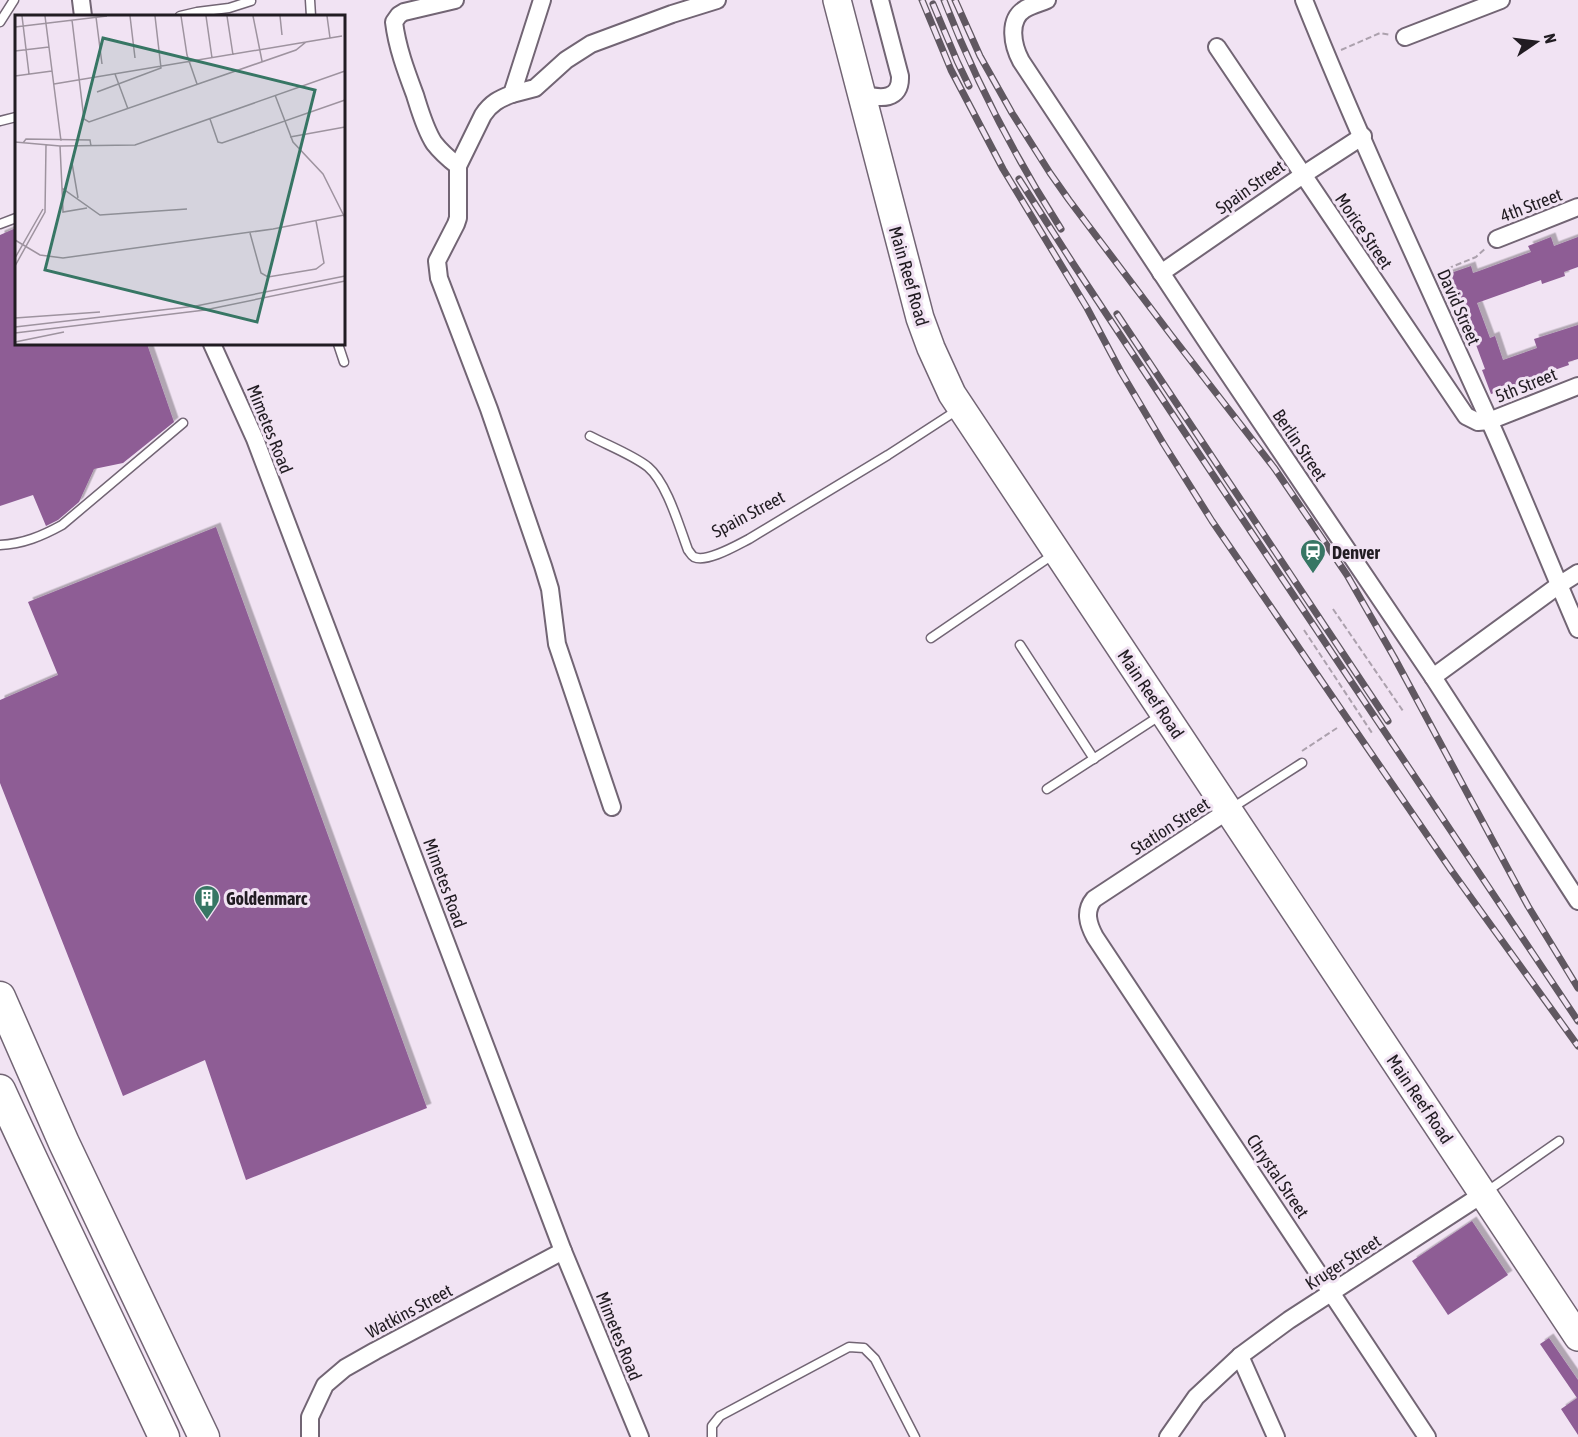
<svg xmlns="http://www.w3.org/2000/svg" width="1578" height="1437" font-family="'Asap Condensed',sans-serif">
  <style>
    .building { fill: #8e5d95; filter: url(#shadow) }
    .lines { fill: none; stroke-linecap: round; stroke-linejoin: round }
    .lane-casing { stroke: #726574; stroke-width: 11 }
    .street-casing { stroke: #726574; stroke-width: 20 }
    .primary-casing { stroke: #726574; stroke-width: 30 }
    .highway-casing { stroke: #726574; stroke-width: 33 }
    .path { stroke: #aca1ad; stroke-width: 2; stroke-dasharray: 6 3; stroke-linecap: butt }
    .lane { stroke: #fff; stroke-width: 8 }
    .street { stroke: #fff; stroke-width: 16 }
    .primary { stroke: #fff; stroke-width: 27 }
    .highway { stroke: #fff; stroke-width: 30 }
    .rail-casing { stroke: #605861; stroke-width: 7 }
    .rail { stroke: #f1e3f3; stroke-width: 4.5; stroke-dasharray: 14; stroke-linecap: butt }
    .labels { text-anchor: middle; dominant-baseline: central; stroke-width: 6; stroke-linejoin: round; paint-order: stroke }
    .street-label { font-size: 18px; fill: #211c22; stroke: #f1e3f3 }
    .poi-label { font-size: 18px; font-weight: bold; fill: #211c22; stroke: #f1e3f3; text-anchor: start }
    .inset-road { fill: none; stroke: #9e939f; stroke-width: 1.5 }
    .view { fill: #377664; fill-opacity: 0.15; stroke: #377664; stroke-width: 3 }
    .inset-edge { fill: none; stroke: #211c22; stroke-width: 3 }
  </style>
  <defs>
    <filter id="shadow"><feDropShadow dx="4.5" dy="-4.5" stdDeviation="0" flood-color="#0004"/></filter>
  </defs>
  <rect width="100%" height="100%" fill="#f1e3f3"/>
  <g class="building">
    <path d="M16,228V344H147L174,422L123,463L94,469L79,502L58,520L46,526L33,495L0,506V235Z"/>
    <path d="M1551,237L1554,246L1578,237V267L1564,272L1565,276L1542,284L1541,280L1477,303L1490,338L1495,336L1503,360L1537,348L1534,339L1578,325V359L1568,362L1569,365L1537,376L1540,384L1521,391L1519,384L1491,394L1482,370L1485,369L1472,334L1465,337L1457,317L1460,316L1445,275L1471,266L1473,273L1479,271L1531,252L1528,246Z"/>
    <path d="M216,527L427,1108L246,1180L205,1060L123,1096L0,783V700L58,675L28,602Z"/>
    <path d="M1472,1221L1508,1275L1448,1315L1412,1261Z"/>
    <path d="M1549,1338L1578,1380V1435L1561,1409L1577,1398L1540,1344Z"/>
  </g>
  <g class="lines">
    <defs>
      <g id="lane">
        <path d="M310,0L311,16"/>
        <path d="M180,16L197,12L229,8L251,1"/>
        <path d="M0,22L14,0"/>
        <path d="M0,121L16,117"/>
        <path d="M0,224L16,218"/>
        <path d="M338,344L344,362"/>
        <path d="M590,436C607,445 633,455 648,467C667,483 679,526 688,550C690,552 691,555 694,557C707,563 737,545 749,539L888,455L959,409"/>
        <path d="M0,545C23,544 42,536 62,525L183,423"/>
        <path d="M931,638L1054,554"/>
        <path d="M1020,645L1094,759"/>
        <path d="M1047,789L1161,715"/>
        <path d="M1232,808L1302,763"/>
        <path d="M1486,1192L1559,1141"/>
        <path d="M712,1437V1426L720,1416L849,1347L864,1348L875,1359L915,1437"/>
      </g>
      <g id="street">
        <path d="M81,0L83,16"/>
        <path d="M455,0L404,12L399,15L394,22C397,47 406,71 415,95C420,111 425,129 434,143C441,152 449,159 458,166"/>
        <path d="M542,0L512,94C499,99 491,103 483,115L458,166V218L456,224L437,261L439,278L489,409L543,566L550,589L557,644L612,807"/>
        <path d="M1047,0C1040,3 1032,5 1025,9C1007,20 1013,46 1021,61L1211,348L1433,677L1578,901"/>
        <path d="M1304,0C1361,142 1426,281 1489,420C1520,489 1548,560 1578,629"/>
        <path d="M1405,37L1501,0"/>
        <path d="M1217,47L1466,416L1478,422L1489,421L1578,386"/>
        <path d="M512,94L535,88L566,60L591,44L672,14L717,0"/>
        <path d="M862,94C880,99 901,101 900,76L880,0"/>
        <path d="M1497,239L1578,207"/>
        <path d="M1161,273L1303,175L1363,136"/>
        <path d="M212,344L255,439L563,1251L640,1437"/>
        <path d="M1433,677L1559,585L1578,573"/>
        <path d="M1229,810L1094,899C1084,911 1088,924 1095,937L1427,1437"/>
        <path d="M1240,1356L1276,1437"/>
        <path d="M310,1437V1417L325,1385L345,1368L375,1351L563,1251"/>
        <path d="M1168,1437L1196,1397L1240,1356L1289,1320L1483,1194"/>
      </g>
      <path id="primary" d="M837,0L920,318L931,348L952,394L1578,1337"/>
      <g id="highway">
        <path d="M0,997L64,1143L204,1437"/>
        <path d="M0,1090C53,1206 110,1321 164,1437"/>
      </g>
    </defs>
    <use href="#lane" class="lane-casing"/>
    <use href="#street" class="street-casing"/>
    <use href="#primary" class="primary-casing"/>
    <use href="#highway" class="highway-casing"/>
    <g class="path">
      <path d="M1341,50L1380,33L1391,35"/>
      <path d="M1439,272L1476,257L1486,248"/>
      <path d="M1333,609L1403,711"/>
      <path d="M1304,630L1372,733"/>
      <path d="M1302,751L1337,728"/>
    </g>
    <use href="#lane" class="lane"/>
    <use href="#street" class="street"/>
    <use href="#primary" class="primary"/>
    <use href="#highway" class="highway"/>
    <defs>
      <g id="rail">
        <path d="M922,0L951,70L1003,169L1087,308L1121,372L1163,443L1212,521L1451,870L1578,1046"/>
        <path d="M944,0C975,80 1015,157 1061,229"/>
        <path d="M955,0L980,56L1012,113L1050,173L1069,200L1171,335L1275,469L1347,575L1394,657L1528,906L1578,988"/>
        <path d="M933,4L957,61L969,86"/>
        <path d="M1019,179L1074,265L1171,412L1578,1021"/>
        <path d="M1117,314L1388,721"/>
      </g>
    </defs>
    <use href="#rail" class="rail-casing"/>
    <use href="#rail" class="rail"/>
  </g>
  <defs>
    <symbol id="station-pin" viewBox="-11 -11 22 30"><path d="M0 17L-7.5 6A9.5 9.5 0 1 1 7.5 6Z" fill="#377664" stroke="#f1e3f3"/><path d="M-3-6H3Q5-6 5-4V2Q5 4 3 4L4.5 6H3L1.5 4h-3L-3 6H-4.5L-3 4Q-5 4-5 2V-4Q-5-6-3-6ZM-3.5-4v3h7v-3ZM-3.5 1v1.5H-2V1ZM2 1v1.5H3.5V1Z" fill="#fff"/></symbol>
    <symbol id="building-pin" viewBox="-11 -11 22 30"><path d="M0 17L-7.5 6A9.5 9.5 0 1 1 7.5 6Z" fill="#377664" stroke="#f1e3f3"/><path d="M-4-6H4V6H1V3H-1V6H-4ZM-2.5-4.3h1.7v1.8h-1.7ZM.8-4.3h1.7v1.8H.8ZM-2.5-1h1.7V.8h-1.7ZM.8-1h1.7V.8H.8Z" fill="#fff"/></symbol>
  </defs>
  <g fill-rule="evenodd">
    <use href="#station-pin" x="1298" y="537" width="30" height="40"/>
    <use href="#building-pin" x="192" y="883" width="30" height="40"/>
  </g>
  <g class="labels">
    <g class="street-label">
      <text transform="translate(1250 187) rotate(-35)">Spain Street</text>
      <text transform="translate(1531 205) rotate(-21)">4th Street</text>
      <text transform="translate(1364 231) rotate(56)">Morice Street</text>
      <text transform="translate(909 276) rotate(74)">Main Reef Road</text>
      <text transform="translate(1459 307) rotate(66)">David Street</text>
      <text transform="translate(1526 385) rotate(-22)">5th Street</text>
      <text transform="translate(270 429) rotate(68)">Mimetes Road</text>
      <text transform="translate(1300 445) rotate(56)">Berlin Street</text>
      <text transform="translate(748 514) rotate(-28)">Spain Street</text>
      <text transform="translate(1151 694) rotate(56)">Main Reef Road</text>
      <text transform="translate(1170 826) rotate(-33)">Station Street</text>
      <text transform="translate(445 883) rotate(70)">Mimetes Road</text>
      <text transform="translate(1420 1099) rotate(56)">Main Reef Road</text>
      <text transform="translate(1278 1176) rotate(56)">Chrystal Street</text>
      <text transform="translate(1343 1262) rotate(-33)">Kruger Street</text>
      <text transform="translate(409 1311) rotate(-28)">Watkins Street</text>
      <text transform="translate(619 1336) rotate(68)">Mimetes Road</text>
    </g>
    <g class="poi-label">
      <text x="1332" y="552">Denver</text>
      <text x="226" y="898">Goldenmarc</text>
    </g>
  </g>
  <g transform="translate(15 15)">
    <rect width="330" height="330" fill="#f1e3f3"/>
    <path class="inset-road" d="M7,1L14,59M30,1L46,126M115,1L120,43M166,1L172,40L182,69M191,1L197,43M212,1L218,40M238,1L247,46M265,1L267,20M312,1L315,23M81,2L87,49M57,5L69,104L74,107L281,35L291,27L327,21M0,12L92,1M0,36L34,32M100,59L113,94M0,61L37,56M39,69L291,27M82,77L146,53L140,1M260,80L278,127L308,159L330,203M195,104L203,127L207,128L330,85M275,122L330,112M0,127L45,131L120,130L330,56M8,128L11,124L75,125L76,131M45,131L47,173L85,200L172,194M57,148L63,183M47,173L48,197L72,193M235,218L246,258L253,262L301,254L309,248L301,206M0,225L25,240L48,243L258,214L329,200M0,243L28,194M0,251L30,197L31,130M0,303L85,297M0,312L181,291L330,261M0,318L190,295L330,266M0,327L49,317"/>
    <path class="view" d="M88,23L300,75L242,307L30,255Z"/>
    <rect width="330" height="330" class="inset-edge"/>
  </g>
  <g transform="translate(1536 42) rotate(76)" stroke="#f1e3f3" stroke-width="4.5" paint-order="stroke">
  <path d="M0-4.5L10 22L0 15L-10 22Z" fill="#211c22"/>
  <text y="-9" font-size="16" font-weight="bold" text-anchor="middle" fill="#211c22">N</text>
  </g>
</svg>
